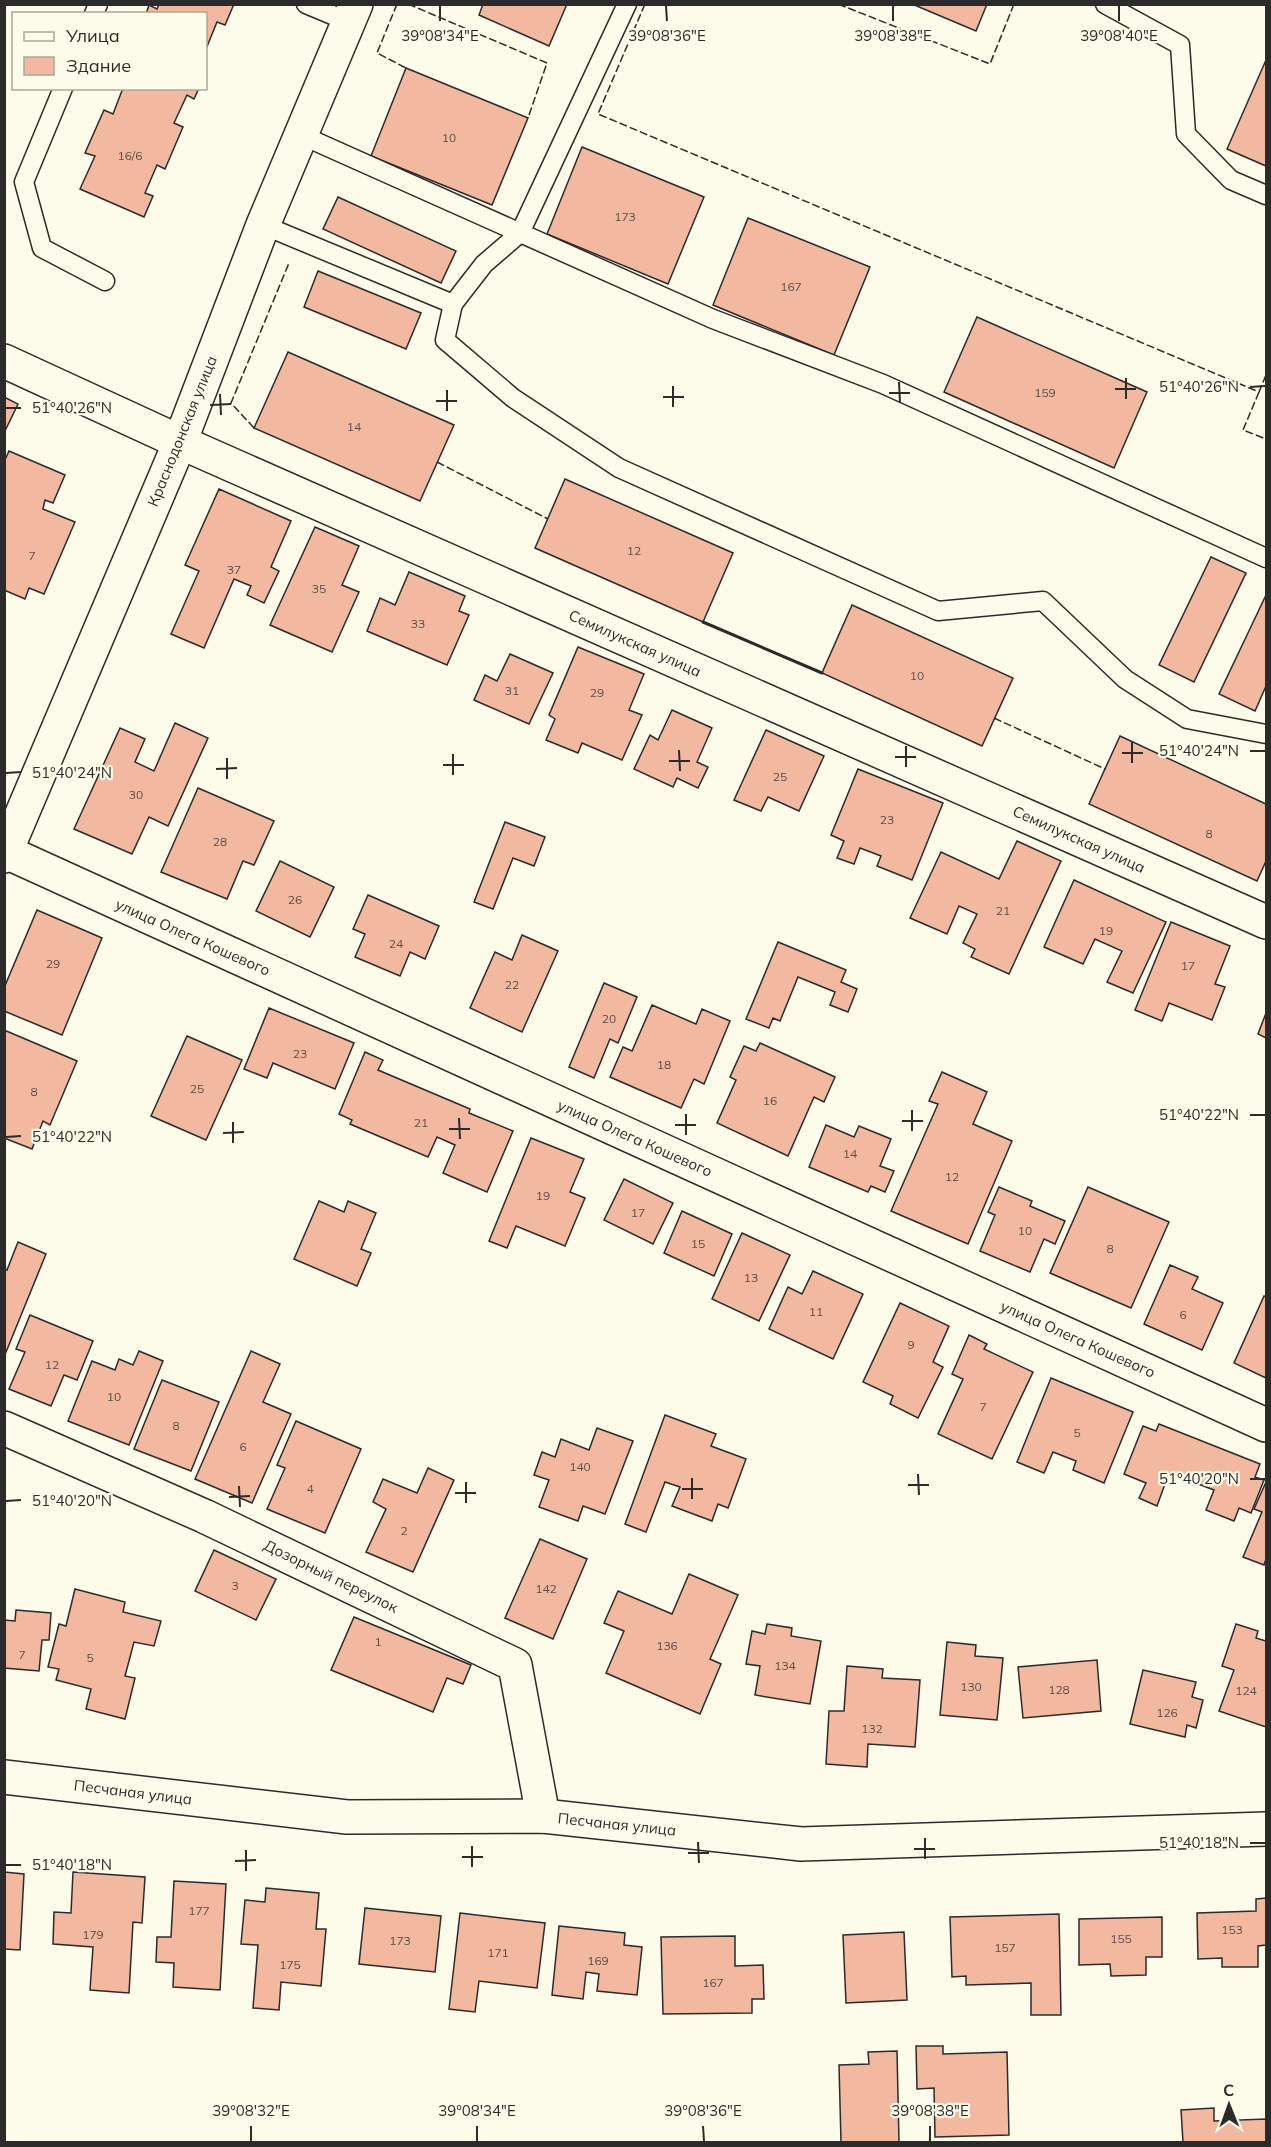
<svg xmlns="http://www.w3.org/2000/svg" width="1271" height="2147" font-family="Mulish,sans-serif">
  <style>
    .building { fill: #f2b8a0; stroke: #2b2b2b; stroke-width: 1.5 }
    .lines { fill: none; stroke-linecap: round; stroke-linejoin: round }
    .lane-casing { stroke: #2b2b2b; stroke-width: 21 }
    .street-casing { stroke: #2b2b2b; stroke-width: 36 }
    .lane { stroke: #fdfbea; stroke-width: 18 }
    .street { stroke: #fdfbea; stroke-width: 33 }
    .fence { stroke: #2b2b2b; stroke-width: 1.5; stroke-dasharray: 8 3; stroke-linecap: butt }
    .wall { stroke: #2b2b2b; stroke-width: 3 }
    .ticks { fill: none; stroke: #2b2b2b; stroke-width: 2 }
    .labels { text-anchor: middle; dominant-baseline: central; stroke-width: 4.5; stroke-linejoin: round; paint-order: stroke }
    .number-label { font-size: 12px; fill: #5d4e48 }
    .street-label { font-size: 15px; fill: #2b2b2b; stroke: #fdfbea }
    .ticks-label { font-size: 15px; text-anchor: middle; fill: #2b2b2b; stroke: #fdfbea; stroke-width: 4.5; stroke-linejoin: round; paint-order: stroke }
  </style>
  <rect width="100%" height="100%" fill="#fdfbea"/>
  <g class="building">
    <path d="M159,4H234L225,25L217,22L206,49V14H146L149,5L157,9Z"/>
    <path d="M483,4H567L549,46L479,15Z"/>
    <path d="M912,4H987L976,31Z"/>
    <path d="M1266,60V166L1227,149Z"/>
    <path d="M406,68L528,118L492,205L371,156Z"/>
    <path d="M123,88H199L194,99L187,95L174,123L183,127L165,169L157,165L145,193L153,196L144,217L80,189L95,156L85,153L104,110L113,114Z"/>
    <path d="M582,147L704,197L668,284L547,234Z"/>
    <path d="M338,197L456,251L441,283L323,229Z"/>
    <path d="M748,218L870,267L834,355L713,305Z"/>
    <path d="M318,271L421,313L406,349L304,307Z"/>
    <path d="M977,317L1147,392L1114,468L944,392Z"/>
    <path d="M288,352L454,425L420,501L254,428Z"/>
    <path d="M4,397L18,404L4,433Z"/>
    <path d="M9,451L65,475L53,503L45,500L43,509L75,522L44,594L29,588L25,599L4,590V462Z"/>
    <path d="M565,479L733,553L703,622L535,548Z"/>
    <path d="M219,489L291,521L271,567L279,571L264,603L247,595L251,586L234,579L204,648L171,634L199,571L185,565Z"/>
    <path d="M315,527L359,546L342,585L359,592L332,652L270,625Z"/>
    <path d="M1211,557L1246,573L1194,682L1159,665Z"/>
    <path d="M409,572L465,596L459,611L469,615L447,665L367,631L380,598L395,605Z"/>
    <path d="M1266,595V686L1255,711L1219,694Z"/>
    <path d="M852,605L1013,678L982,746L822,673Z"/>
    <path d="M578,647L644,674L629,710L642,715L622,760L582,743L578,753L546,740L555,719L549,715Z"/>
    <path d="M510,654L553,673L529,724L474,700L485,675L497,681Z"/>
    <path d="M672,710L712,728L697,762L708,767L698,788L677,778L673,787L634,769L650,735L658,740Z"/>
    <path d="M175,723L208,738L168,826L149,817L132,854L74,829L120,728L145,739L135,762L154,771Z"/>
    <path d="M766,730L824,756L799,811L768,797L761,811L734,800Z"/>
    <path d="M1120,736L1266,804V861L1257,881L1089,804Z"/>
    <path d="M858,769L943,803L912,880L877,866L881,856L860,848L854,864L837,858L844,841L831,835Z"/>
    <path d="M198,788L274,821L254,865L243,861L227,899L161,872Z"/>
    <path d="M505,822L545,837L534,866L513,858L493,909L474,902Z"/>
    <path d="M1017,841L1061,861L1009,974L971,957L975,949L963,943L977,914L959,906L947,934L910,918L941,852L999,879Z"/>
    <path d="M280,861L334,887L310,937L256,911Z"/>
    <path d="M1074,880L1166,922L1133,993L1107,982L1122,951L1095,939L1083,964L1044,947Z"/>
    <path d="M368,895L439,926L425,959L410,952L400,976L355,957L365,934L353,929Z"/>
    <path d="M37,910L102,938L62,1035L4,1011V988Z"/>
    <path d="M1171,922L1230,946L1215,984L1225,987L1212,1020L1169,1003L1162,1021L1135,1010Z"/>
    <path d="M522,935L558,951L522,1032L470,1008L495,952L512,960Z"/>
    <path d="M778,942L846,970L841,982L857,989L848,1012L830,1005L835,992L798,977L780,1021L773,1018L769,1028L746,1019Z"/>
    <path d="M604,983L637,997L618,1043L610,1039L594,1078L569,1067Z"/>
    <path d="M652,1005L696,1024L702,1009L730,1021L704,1084L694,1079L681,1108L610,1077L623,1047L632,1051Z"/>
    <path d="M269,1008L354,1043L335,1089L273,1063L267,1078L244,1069Z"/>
    <path d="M1266,1013V1038L1258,1034Z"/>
    <path d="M4,1030L77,1061L50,1125L43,1121L32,1149L4,1138Z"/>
    <path d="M187,1036L242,1060L206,1140L151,1116Z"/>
    <path d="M760,1043L835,1077L824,1102L814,1097L788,1156L717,1123L736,1080L730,1077L744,1046L756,1051Z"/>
    <path d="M365,1052L383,1060L378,1070L470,1109L469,1113L513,1131L487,1192L443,1173L455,1145L437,1137L428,1157L350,1124L352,1120L339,1114Z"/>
    <path d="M942,1072L987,1092L973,1124L1012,1141L968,1244L891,1211L938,1104L929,1101Z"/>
    <path d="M826,1125L854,1137L859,1126L891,1139L880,1166L894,1171L885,1192L871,1186L868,1192L809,1167Z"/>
    <path d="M531,1138L584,1159L570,1192L585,1198L565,1246L516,1226L507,1248L489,1241Z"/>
    <path d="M624,1179L673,1203L653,1244L604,1220Z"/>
    <path d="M999,1187L1032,1201L1030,1206L1065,1221L1055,1244L1044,1239L1030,1272L980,1251L995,1215L988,1212Z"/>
    <path d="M1088,1187L1169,1222L1131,1308L1050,1273Z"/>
    <path d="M319,1201L344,1212L348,1201L376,1213L361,1249L371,1253L357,1286L294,1259Z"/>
    <path d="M682,1211L732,1234L714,1276L664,1253Z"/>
    <path d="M742,1233L790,1255L759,1321L712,1299Z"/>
    <path d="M18,1242L46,1254L4,1357V1268L7,1270Z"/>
    <path d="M1170,1265L1198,1277L1192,1289L1223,1303L1202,1350L1144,1324Z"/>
    <path d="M813,1271L863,1294L833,1359L769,1329L788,1287L802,1294Z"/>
    <path d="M1264,1296L1266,1297V1378L1234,1363Z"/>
    <path d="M900,1303L949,1326L933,1362L943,1367L918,1418L890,1404L893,1396L863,1382Z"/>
    <path d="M30,1315L93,1341L77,1380L64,1375L51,1406L9,1389L25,1352L16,1349Z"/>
    <path d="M969,1335L987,1344L984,1349L1033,1372L992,1459L938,1434L963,1379L952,1374Z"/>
    <path d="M139,1351L163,1361L129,1445L68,1421L92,1361L115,1370L119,1359L133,1365Z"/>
    <path d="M251,1351L280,1364L263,1402L291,1414L252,1503L195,1479Z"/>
    <path d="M1051,1378L1133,1412L1104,1483L1073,1470L1076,1461L1053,1452L1044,1473L1017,1462Z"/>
    <path d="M162,1380L219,1402L191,1471L134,1449Z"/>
    <path d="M665,1415L716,1434L711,1446L746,1459L728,1508L718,1504L712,1521L672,1506L680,1487L665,1482L646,1532L625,1524Z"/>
    <path d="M296,1421L361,1449L325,1533L267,1509L285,1468L277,1465Z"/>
    <path d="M1159,1424L1260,1464L1255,1477L1264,1480L1251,1513L1239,1508L1234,1521L1206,1510L1214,1490L1169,1473L1157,1506L1139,1498L1146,1483L1124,1474L1143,1426L1156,1431Z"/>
    <path d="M597,1428L633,1441L605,1514L583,1506L578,1521L539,1507L549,1480L534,1475L542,1452L555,1457L561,1439L589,1450Z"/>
    <path d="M428,1468L454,1480L413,1572L366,1552L386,1509L373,1502L383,1479L417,1493Z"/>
    <path d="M1266,1482V1559L1264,1565L1243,1557L1262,1512L1254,1509Z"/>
    <path d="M540,1539L587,1559L553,1639L505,1618Z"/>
    <path d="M214,1550L276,1579L256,1620L195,1591Z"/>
    <path d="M689,1574L738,1595L710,1659L721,1664L700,1714L606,1673L624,1631L604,1623L618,1591L672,1614Z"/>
    <path d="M75,1589L125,1602L123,1612L161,1621L154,1646L134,1642L125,1676L135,1678L125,1719L86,1709L91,1689L56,1680L59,1669L48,1667L59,1624L66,1626Z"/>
    <path d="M16,1610L51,1613L49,1640H42L39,1671L4,1668V1620L15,1621Z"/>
    <path d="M354,1617L471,1665L463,1684L447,1678L433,1712L331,1670Z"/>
    <path d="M767,1624L792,1628L791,1636L821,1641L810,1704L755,1695L760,1666L746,1664L752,1631L765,1634Z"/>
    <path d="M1236,1624L1258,1631L1256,1638L1266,1641V1727L1219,1711L1234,1670L1222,1666Z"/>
    <path d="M947,1642L976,1645L975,1656L1003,1658L997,1720L940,1715Z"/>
    <path d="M1097,1660L1101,1711L1023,1718L1018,1667Z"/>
    <path d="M847,1666L883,1669L882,1678L920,1680L915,1747L868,1744L867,1767L826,1764L829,1711H844Z"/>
    <path d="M1143,1670L1196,1682L1192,1697L1203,1700L1196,1728L1187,1725L1185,1737L1130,1724Z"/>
    <path d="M4,1872L24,1874L20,1950L4,1949Z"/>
    <path d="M73,1872L145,1877L142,1923L133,1922L129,1993L90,1990L93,1947L53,1944L54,1912L71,1913Z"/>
    <path d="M174,1881L226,1884L220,1990L173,1987L174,1963L156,1962L157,1937H171Z"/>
    <path d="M266,1888L319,1893L316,1929H326L321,1986L281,1982L279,2010L253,2008L258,1945L241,1944L245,1900L265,1902Z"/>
    <path d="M1266,1898V1945L1258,1946V1967H1222V1958L1198,1959L1197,1913L1256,1911V1899Z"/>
    <path d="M365,1908L441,1916L435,1972L359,1964Z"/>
    <path d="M460,1913L545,1923L537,1988L479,1981L475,2012L449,2009Z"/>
    <path d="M1059,1914L1061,2015H1031V1983L966,1985V1976L952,1977L950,1917Z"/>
    <path d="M1162,1917V1957H1146V1975L1111,1976L1110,1964L1079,1965V1919Z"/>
    <path d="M559,1926L625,1933L624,1945L642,1947L637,1995L597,1991L599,1974L586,1972L583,1999L552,1995Z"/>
    <path d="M904,1932L907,2000L846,2003L843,1935Z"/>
    <path d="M735,1936V1966L763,1965L764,1999H752V2013L663,2014L661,1937Z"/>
    <path d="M916,2046H943V2054L1007,2052L1009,2135L935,2137L934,2088L917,2089Z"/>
    <path d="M897,2051L899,2142H841L839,2065L869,2064L868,2052Z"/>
    <path d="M1214,2108V2121L1266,2119V2142H1183L1181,2110Z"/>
  </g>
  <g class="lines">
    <defs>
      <g id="lane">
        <path d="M306,4L349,22"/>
        <path d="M1105,4L1180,45L1186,134L1231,180L1266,195"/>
        <path d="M94,14L98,4"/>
        <path d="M63,88L24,182L42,248L105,281"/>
        <path d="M301,135L713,319L883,384L1266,558"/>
        <path d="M263,225L453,304L445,340L513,398L619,468L938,611L1043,601L1125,679L1187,719L1266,734"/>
        <path d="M453,304L484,264L520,233L627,4"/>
      </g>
      <g id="street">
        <path d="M4,361L180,442L1266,922"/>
        <path d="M4,851L1266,1425"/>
        <path d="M4,856L180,442L263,225L356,4"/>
        <path d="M4,1428L204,1516L515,1665L543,1816"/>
        <path d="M4,1777L347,1817L543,1816L801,1844L1266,1829"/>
      </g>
    </defs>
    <use href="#lane" class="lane-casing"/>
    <use href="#street" class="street-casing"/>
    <use href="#lane" class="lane"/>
    <use href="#street" class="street"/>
    <g class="fence">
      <path d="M397,4L377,53L406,68"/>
      <path d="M408,4L547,63L528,118"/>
      <path d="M645,4L598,114L1259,392L1266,375"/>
      <path d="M838,4L990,64L1014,4"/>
      <path d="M1259,392L1243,430L1266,439"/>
      <path d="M254,428L231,403L289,263"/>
      <path d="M437,462L548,519"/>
      <path d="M994,718L1105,769"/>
    </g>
    <path class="wall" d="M703,622L822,673"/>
  </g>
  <path class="ticks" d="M440,6V21M666,6L667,21M893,6V21M1119,6V21M1126,378V399M899,382L900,403M673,386V407M1250,387L1265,386M1115,389H1136M447,390V411M889,393H910M220,394L221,415M663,397H684M436,401H457M210,405L231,404M6,408H21M1132,742V763M906,746V767M679,750L680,771M1250,751H1265M1122,753H1143M453,754V775M895,757H916M227,758V779M669,761H690M443,765H464M216,769L237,768M6,773L21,772M912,1110V1131M686,1114V1135M1250,1115H1265M459,1118L460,1139M902,1121H923M233,1122V1143M675,1125H696M449,1129H470M223,1133L244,1132M6,1137L21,1136M918,1474L919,1495M692,1478V1499M1250,1479H1265M466,1482V1503M908,1485H929M239,1486L240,1507M682,1489H703M455,1493H476M229,1497L250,1496M6,1501L21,1500M925,1838V1859M698,1842L699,1863M1250,1843H1265M472,1846V1867M914,1849H935M246,1850V1871M688,1853H709M462,1857H483M235,1861L256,1860M6,1865H21M251,2126V2141M477,2126V2141M703,2126L704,2141M930,2126V2141"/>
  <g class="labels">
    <g class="number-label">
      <text x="449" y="137">10</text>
      <text x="130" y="155">16/6</text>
      <text x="625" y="216">173</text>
      <text x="791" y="286">167</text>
      <text x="1045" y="392">159</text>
      <text x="354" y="426">14</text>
      <text x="634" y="550">12</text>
      <text x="32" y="555">7</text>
      <text x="234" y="569">37</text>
      <text x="319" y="588">35</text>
      <text x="418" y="623">33</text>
      <text x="917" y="675">10</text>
      <text x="512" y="690">31</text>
      <text x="597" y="692">29</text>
      <text x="780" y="776">25</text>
      <text x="136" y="794">30</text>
      <text x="887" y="819">23</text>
      <text x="1209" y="833">8</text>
      <text x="220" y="841">28</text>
      <text x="295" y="899">26</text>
      <text x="1003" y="910">21</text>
      <text x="1106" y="930">19</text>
      <text x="396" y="943">24</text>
      <text x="53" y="963">29</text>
      <text x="1188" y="965">17</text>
      <text x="512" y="984">22</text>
      <text x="609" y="1018">20</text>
      <text x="300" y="1053">23</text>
      <text x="664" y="1064">18</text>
      <text x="197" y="1088">25</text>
      <text x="34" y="1091">8</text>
      <text x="770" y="1100">16</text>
      <text x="421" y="1122">21</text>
      <text x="850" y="1153">14</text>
      <text x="952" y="1176">12</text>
      <text x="543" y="1195">19</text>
      <text x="638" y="1212">17</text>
      <text x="1025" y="1230">10</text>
      <text x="698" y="1243">15</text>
      <text x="1110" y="1248">8</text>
      <text x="751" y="1277">13</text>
      <text x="816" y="1311">11</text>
      <text x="1183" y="1314">6</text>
      <text x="911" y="1344">9</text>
      <text x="52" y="1364">12</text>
      <text x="114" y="1396">10</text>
      <text x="983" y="1406">7</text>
      <text x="176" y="1425">8</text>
      <text x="1077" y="1432">5</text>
      <text x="243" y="1446">6</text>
      <text x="580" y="1466">140</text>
      <text x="310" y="1488">4</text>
      <text x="404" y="1530">2</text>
      <text x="235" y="1585">3</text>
      <text x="546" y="1588">142</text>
      <text x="378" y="1641">1</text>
      <text x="667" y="1645">136</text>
      <text x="22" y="1654">7</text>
      <text x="90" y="1657">5</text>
      <text x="785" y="1665">134</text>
      <text x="971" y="1686">130</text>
      <text x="1059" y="1689">128</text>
      <text x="1246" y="1690">124</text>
      <text x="1167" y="1712">126</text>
      <text x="872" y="1728">132</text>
      <text x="199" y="1910">177</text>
      <text x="1232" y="1929">153</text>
      <text x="93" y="1934">179</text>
      <text x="1121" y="1938">155</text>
      <text x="400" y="1940">173</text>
      <text x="1005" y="1947">157</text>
      <text x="498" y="1952">171</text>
      <text x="598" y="1960">169</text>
      <text x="290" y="1964">175</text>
      <text x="713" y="1982">167</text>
    </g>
    <g class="street-label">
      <text transform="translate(182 431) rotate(-68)">Краснодонская улица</text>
      <text transform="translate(635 643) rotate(24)">Семилукская улица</text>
      <text transform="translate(1079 839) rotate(24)">Семилукская улица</text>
      <text transform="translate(193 937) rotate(24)">улица Олега Кошевого</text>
      <text transform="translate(635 1138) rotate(24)">улица Олега Кошевого</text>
      <text transform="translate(1078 1339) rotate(24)">улица Олега Кошевого</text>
      <text transform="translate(331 1576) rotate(26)">Дозорный переулок</text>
      <text transform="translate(133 1792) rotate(7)">Песчаная улица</text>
      <text transform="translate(617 1824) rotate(6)">Песчаная улица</text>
    </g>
  </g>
  <g class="ticks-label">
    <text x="440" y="41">39°08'34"E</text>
    <text x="667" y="41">39°08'36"E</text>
    <text x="893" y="41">39°08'38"E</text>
    <text x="1119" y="41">39°08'40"E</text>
    <text x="1199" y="392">51°40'26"N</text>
    <text x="72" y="413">51°40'26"N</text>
    <text x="1199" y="756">51°40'24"N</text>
    <text x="72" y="778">51°40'24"N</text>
    <text x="1199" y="1120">51°40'22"N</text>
    <text x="72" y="1142">51°40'22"N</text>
    <text x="1199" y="1484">51°40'20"N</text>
    <text x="72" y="1506">51°40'20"N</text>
    <text x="1199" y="1848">51°40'18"N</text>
    <text x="72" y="1870">51°40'18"N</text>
    <text x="251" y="2116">39°08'32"E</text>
    <text x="477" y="2116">39°08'34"E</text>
    <text x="703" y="2116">39°08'36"E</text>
    <text x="930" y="2116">39°08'38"E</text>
  </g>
  <rect width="1271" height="2147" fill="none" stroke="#2b2b2b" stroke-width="12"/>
  <rect x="12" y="12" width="195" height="78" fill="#fdfbea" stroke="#a9a89e" stroke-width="1.5"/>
  <rect x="24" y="32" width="30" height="9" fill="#fdfbea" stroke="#a9a89e" stroke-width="1.5"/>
  <text x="66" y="42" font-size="18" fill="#2b2b2b">Улица</text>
  <rect x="24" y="57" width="30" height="18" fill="#f2b8a0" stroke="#a9a89e" stroke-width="1.5"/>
  <text x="66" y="72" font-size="18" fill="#2b2b2b">Здание</text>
  <g transform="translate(1229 2105) rotate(359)" stroke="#fdfbea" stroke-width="4.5" paint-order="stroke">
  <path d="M0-4.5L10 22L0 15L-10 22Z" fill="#2b2b2b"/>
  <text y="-9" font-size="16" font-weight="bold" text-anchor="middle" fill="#2b2b2b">С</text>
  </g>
</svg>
